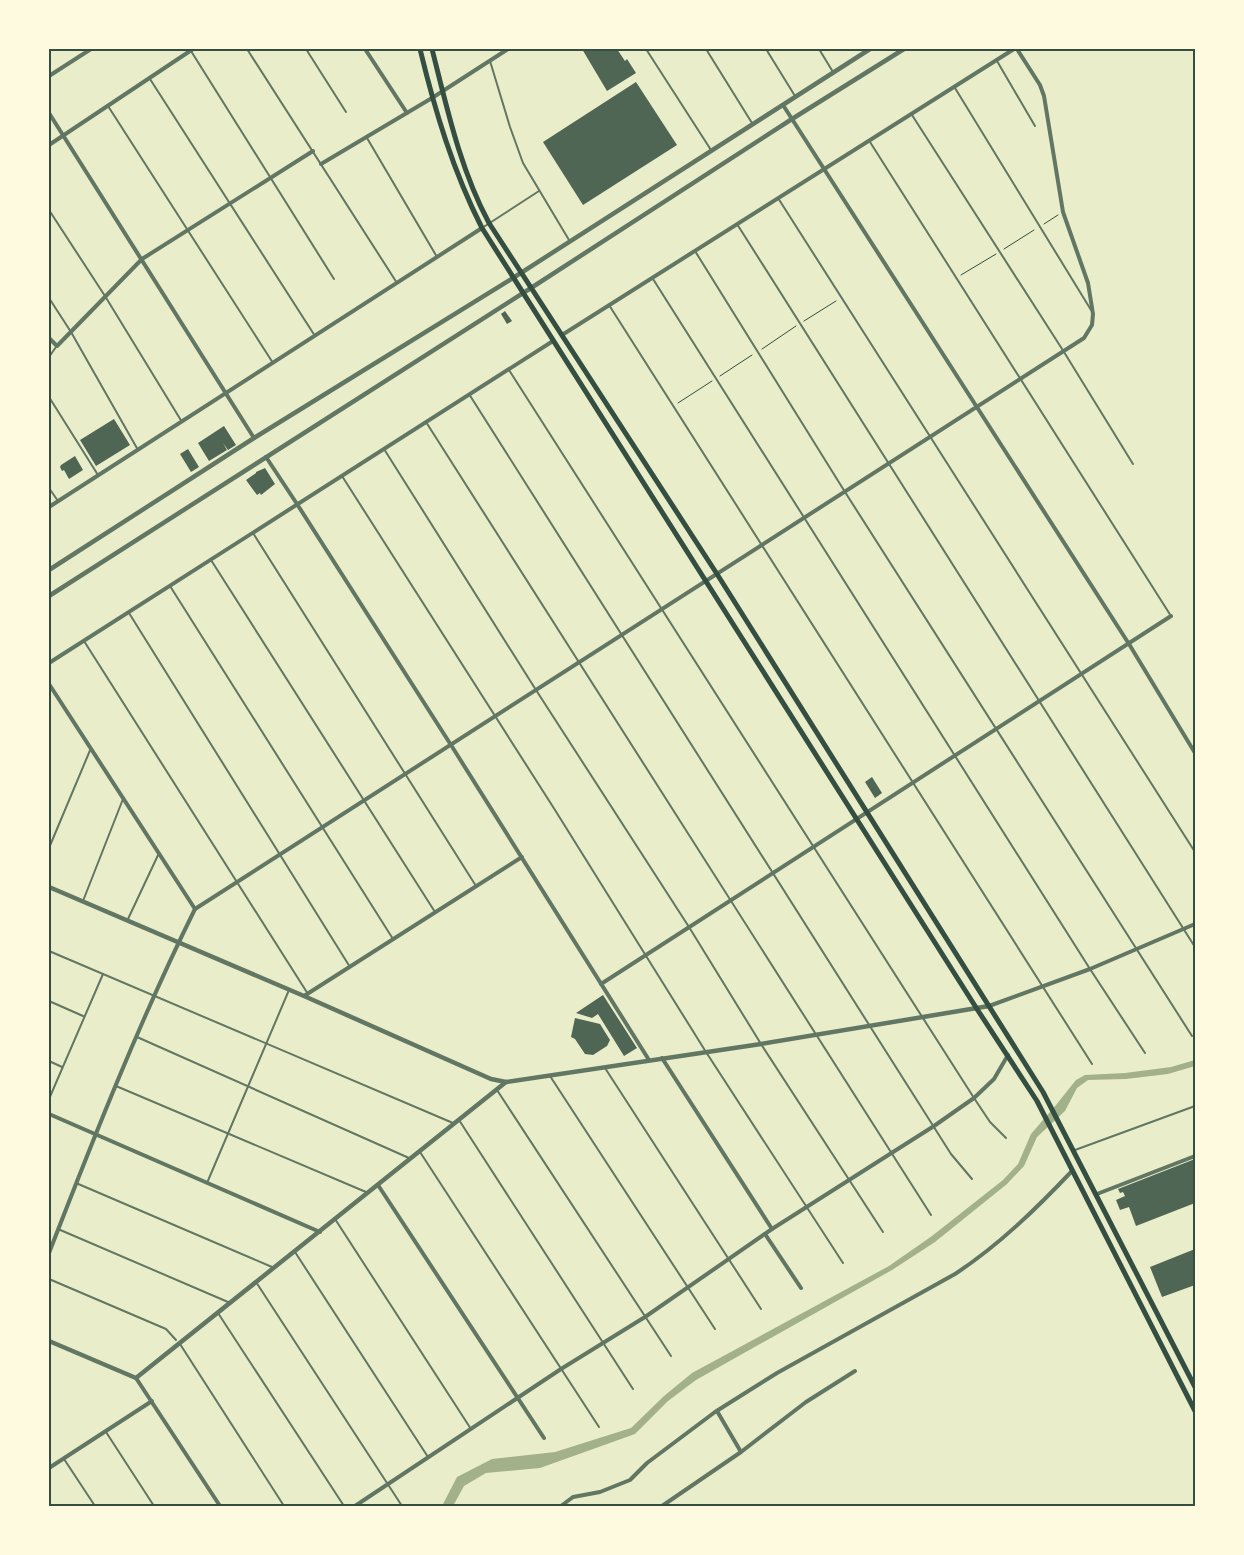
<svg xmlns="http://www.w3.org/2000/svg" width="1244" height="1555" font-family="Barlow,sans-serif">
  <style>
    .water { fill: #a3b18a }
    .building { fill: #4f6655 }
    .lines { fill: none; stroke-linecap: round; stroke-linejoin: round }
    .path { stroke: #344e41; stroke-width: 1 }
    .service { stroke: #617663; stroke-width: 2 }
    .minor { stroke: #617663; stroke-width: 4 }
    .tertiary { stroke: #617663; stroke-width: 4.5 }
    .secondary { stroke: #344e41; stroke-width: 5 }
    .neatline { fill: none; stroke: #344e41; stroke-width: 2 }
  </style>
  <rect width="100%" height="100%" fill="#e9edc9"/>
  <path class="water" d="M1195,1060V1066L1168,1074L1126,1079L1088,1080L1077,1088L1065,1111L1037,1137L1024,1166L1007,1184L935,1242L892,1270L696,1380L668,1401L635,1434L540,1468L486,1473L464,1486L453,1506H442L457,1477L492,1459L555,1452L631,1428L664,1396L692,1373L889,1266L932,1236L1003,1180L1018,1164L1031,1134L1056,1105L1076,1080L1085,1075L1125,1073L1171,1067Z"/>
  <g class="building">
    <path d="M582,49H617L625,61L627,59L636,73L607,91Z"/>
    <path d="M636,82L677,145L583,205L543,142Z"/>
    <path d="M505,311L512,321L507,324L501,314Z"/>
    <path d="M114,419L130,445L96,466L80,440Z"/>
    <path d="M224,426L236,445L228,450L223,443L227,450L209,461L198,443Z"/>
    <path d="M188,449L199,467L191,472L180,454Z"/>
    <path d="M75,456L83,470L69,479L64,470L62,471L60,467L61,465Z"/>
    <path d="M265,468L275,484L261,495L260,493L257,495L246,480L256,473V472Z"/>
    <path d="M872,777L882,793L875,798L865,782Z"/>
    <path d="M603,995L637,1048L624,1056L598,1014L592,1018L576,1013Z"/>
    <path d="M575,1018L600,1024L610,1040L607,1046L593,1055L585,1054L575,1039L571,1037Z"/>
    <path d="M1195,1159V1203L1136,1226L1129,1207L1120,1210L1116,1200L1125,1196L1123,1192L1120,1193L1118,1189Z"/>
    <path d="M1195,1249V1285L1162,1297L1150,1267Z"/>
  </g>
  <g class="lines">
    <g class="path">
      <path d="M1044,224L1058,215"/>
      <path d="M1004,249L1034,230"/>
      <path d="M961,275L996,254"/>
      <path d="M804,321L836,301"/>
      <path d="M762,349L796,326"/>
      <path d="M720,376L752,355"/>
      <path d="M678,403L712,381"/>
    </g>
    <g class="service">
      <path d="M247,49L397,283"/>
      <path d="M306,49L346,112"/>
      <path d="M646,49L711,150"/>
      <path d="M706,49L752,123"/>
      <path d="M766,49L795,96"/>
      <path d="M819,49L833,72"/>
      <path d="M191,51L334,279"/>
      <path d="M490,61L510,127L523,163L569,240"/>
      <path d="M997,61L1035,126"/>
      <path d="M150,79L315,336"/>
      <path d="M955,88L1091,310"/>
      <path d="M108,106L273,363"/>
      <path d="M912,115L1064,352L1133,464"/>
      <path d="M367,138L437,257"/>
      <path d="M870,142L1171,616"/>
      <path d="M778,198L1195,852"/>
      <path d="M49,210L105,296L182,422"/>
      <path d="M737,224L1195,947"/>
      <path d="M482,228L539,191"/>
      <path d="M695,251L845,492L1192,1036"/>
      <path d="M653,279L1090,969L1145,1053"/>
      <path d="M49,298L71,332L138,450"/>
      <path d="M609,305L1092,1064"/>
      <path d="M49,357L56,347"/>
      <path d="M509,370L974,1098L990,1122L1006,1138"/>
      <path d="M469,394L951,1154L972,1179"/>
      <path d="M49,397L98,475"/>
      <path d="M426,422L931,1215"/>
      <path d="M384,449L536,690L689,927L761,1044L883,1232"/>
      <path d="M342,476L555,810L706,1052L843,1263"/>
      <path d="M49,488L58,501"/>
      <path d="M253,533L476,886"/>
      <path d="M211,560L435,912"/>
      <path d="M170,586L393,939"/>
      <path d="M129,613L350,967"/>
      <path d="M84,641L308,994"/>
      <path d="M49,848L91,748"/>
      <path d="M83,901L123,799"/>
      <path d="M128,919L159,853"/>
      <path d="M49,951L453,1123"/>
      <path d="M49,1001L83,1016"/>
      <path d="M137,1037L409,1158"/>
      <path d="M49,1061L62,1067"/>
      <path d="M605,1068L761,1309"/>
      <path d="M550,1076L715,1329"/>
      <path d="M116,1086L366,1192"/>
      <path d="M497,1090L671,1356"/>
      <path d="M49,1099L103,974"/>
      <path d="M459,1120L633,1389"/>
      <path d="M1075,1150L1195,1106"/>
      <path d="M420,1152L599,1427"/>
      <path d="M76,1183L272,1267"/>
      <path d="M207,1183L289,990"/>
      <path d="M335,1219L471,1429"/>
      <path d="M58,1229L228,1302"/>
      <path d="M295,1252L428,1457"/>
      <path d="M49,1279L166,1329L176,1340"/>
      <path d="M256,1282L402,1506"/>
      <path d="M218,1313L344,1506"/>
      <path d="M180,1344L284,1506"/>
      <path d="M106,1432L154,1506"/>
      <path d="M64,1459L95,1506"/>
    </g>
    <g class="minor">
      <path d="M365,49L407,113"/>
      <path d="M49,76L91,49"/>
      <path d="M783,105L1129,644L1195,753"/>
      <path d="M49,113L254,438"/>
      <path d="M49,145L193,49"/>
      <path d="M321,164L432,98L508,49"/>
      <path d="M562,335L1014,49"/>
      <path d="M49,338L57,346L142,259L313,151"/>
      <path d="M266,457L297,504L451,745L649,1060"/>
      <path d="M49,507L482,228"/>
      <path d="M49,663L553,341"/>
      <path d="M49,684L195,909"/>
      <path d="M601,984L1171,616"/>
      <path d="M304,996L522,857"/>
      <path d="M989,1006L1090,969L1195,924"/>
      <path d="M662,1058L772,1229"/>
      <path d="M49,1114L320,1232"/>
      <path d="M378,1185L544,1438"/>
      <path d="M1097,1194L1195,1156"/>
      <path d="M765,1234L801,1288"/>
      <path d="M49,1253C94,1137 140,1020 195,909L1084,338L1092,325L1093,314L1088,283L1063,212L1044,96L1040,85L1017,49"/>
      <path d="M136,1378L220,1506"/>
      <path d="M717,1411L741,1452"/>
      <path d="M49,1468L152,1401"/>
      <path d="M355,1506L561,1369L645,1317L772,1229L934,1126L974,1098L994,1079L1008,1055"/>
      <path d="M561,1506L573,1497L600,1492L630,1480L647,1463L715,1412L777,1373L955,1274C999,1245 1036,1209 1072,1171"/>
      <path d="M662,1506L741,1452L806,1402L855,1371"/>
    </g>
    <g class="tertiary">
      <path d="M49,570L254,438L513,278L870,49"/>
      <path d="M49,596L531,288L792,119L904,49"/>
      <path d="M49,887L304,996L491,1079L506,1082"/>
      <path d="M49,1341L136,1378L506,1082L761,1044L989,1006"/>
    </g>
    <g class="secondary">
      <path d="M420,49C435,111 453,171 482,228L977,1009L1037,1101L1195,1411"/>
      <path d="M432,49C447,108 460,169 489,223L717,574L1043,1092L1195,1387"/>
    </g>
  </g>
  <rect width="1244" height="1555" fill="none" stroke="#fefae0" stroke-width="100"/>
  <rect x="50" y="50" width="1144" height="1455" class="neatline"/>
</svg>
